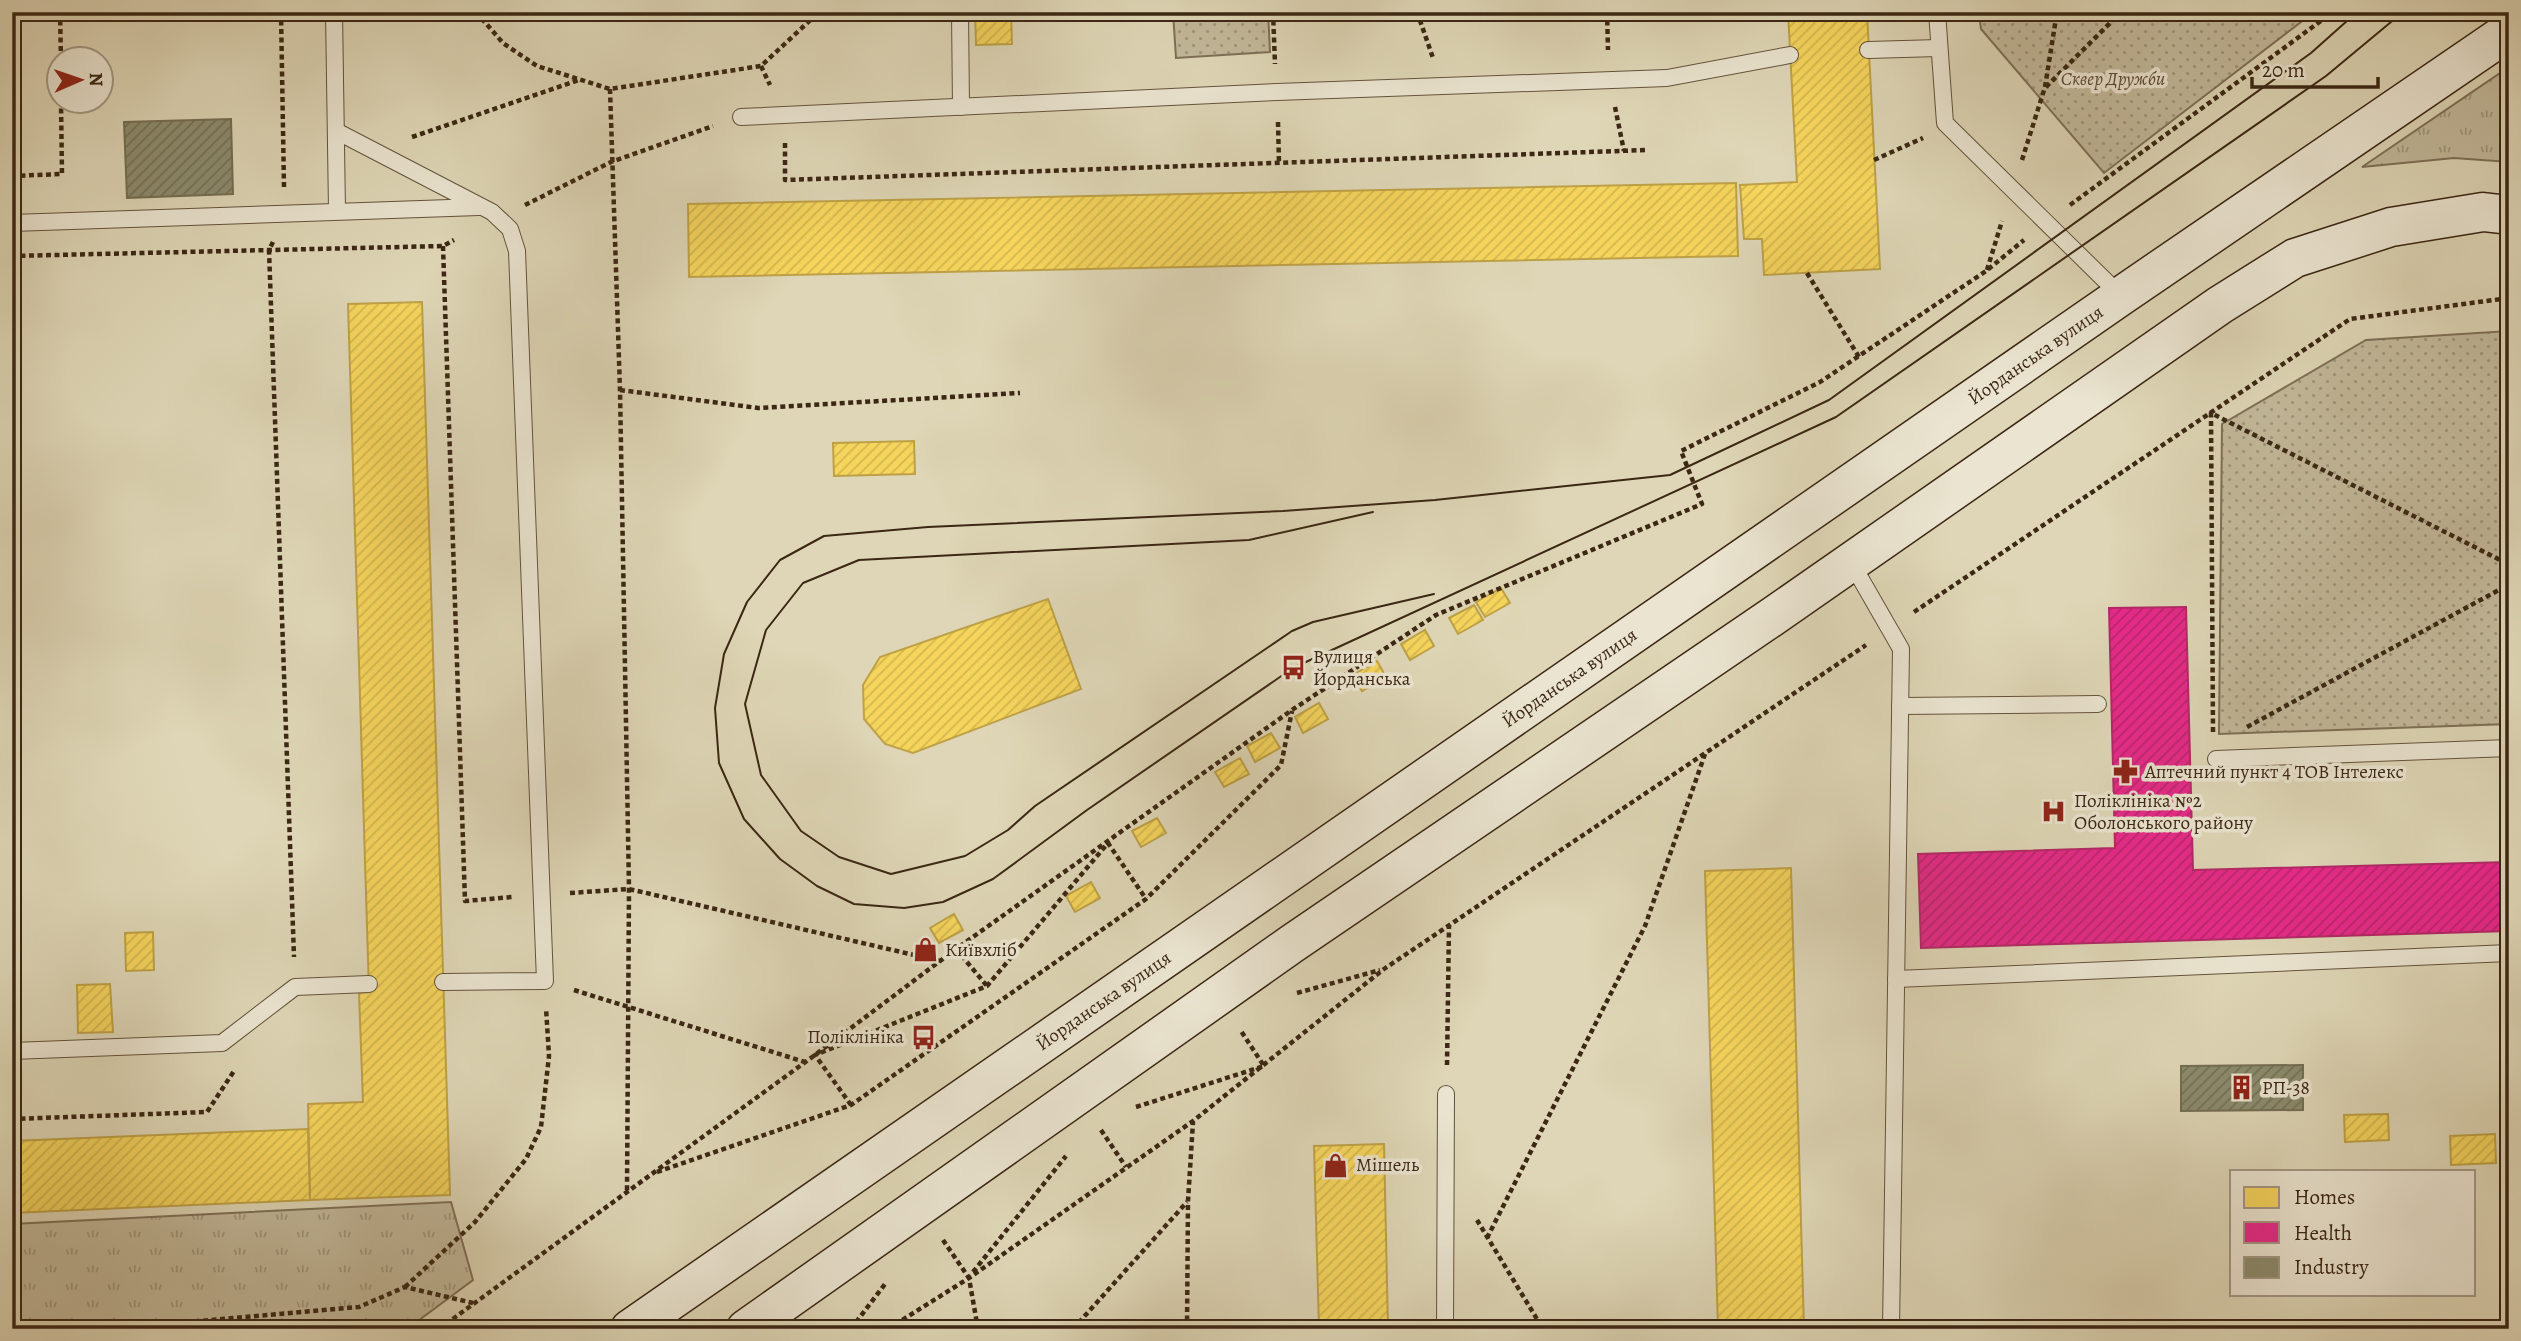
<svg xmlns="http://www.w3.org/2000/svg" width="2521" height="1341" font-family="Alegreya,serif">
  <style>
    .grass { fill: url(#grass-tufts); stroke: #7e7057; stroke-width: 2 }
    .park { fill: url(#park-dots); stroke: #7e7057; stroke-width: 2 }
    .homes { fill: url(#homes-hatch); stroke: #bea146; stroke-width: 2 }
    .health { fill: url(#health-hatch); stroke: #b32867; stroke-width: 2 }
    .industry { fill: url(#industry-hatch); stroke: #746e53; stroke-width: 2 }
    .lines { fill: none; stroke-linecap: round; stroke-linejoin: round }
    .service-casing { stroke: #64533c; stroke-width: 18 }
    .secondary-casing { stroke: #3b2714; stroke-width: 41 }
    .path { stroke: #3b2714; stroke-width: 4.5; stroke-dasharray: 5 3.5; stroke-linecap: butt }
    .service { stroke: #eae4d0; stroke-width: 16 }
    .secondary { stroke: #eae4d0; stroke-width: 38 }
    .tram { stroke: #3b2714; stroke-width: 2 }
    .labels { text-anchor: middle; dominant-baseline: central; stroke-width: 7; stroke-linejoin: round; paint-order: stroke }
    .park-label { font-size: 19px; font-style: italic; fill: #5d4b36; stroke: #eae4d0 }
    .street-label { font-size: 19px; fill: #3b2714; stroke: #eae4d0 }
    .poi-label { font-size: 19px; fill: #3b2714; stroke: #eae4d0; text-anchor: start }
  </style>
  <defs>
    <pattern id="grass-tufts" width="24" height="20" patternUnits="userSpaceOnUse" patternTransform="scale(1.75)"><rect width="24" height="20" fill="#c2b89a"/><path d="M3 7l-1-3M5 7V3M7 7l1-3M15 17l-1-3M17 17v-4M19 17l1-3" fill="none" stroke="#9f967c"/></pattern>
    <pattern id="park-dots" width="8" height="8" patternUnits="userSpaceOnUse" patternTransform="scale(1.75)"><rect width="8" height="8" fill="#c2b89a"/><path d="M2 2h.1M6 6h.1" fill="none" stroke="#9f967c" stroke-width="1.8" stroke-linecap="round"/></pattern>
    <pattern id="homes-hatch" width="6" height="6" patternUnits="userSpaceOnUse" patternTransform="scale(1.75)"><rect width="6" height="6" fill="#f6d55c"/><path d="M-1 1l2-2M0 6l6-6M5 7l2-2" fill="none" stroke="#d4b74f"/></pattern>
    <pattern id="health-hatch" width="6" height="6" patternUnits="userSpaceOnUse" patternTransform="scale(1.75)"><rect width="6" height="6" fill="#e7298a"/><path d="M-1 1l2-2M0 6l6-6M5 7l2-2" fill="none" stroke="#bc2370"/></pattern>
    <pattern id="industry-hatch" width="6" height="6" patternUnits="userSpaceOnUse" patternTransform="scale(1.75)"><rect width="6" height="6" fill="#8c8c6e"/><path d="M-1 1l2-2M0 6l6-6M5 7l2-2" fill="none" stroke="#747259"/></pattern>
  </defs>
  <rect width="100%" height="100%" fill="#ded6b6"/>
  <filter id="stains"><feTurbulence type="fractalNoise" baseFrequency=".00286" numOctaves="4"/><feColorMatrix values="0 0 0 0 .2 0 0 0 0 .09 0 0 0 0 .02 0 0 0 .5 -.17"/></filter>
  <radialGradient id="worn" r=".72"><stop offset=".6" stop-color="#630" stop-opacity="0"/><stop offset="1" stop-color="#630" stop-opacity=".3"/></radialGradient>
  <g class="grass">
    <path d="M2509,67V162L2454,158L2362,167Z"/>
    <path d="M451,1202L473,1280L407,1329H12V1224Z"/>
  </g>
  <g class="park">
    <path d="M1173,12H1268L1270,52L1176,58Z"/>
    <path d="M1979,12H2314L2104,173L1981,29Z"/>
    <path d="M2509,331V724L2219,734L2222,424L2366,340Z"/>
  </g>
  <g class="homes">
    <path d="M975,12H1011L1012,44L976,45Z"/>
    <path d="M1788,12H1867L1880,269L1764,275L1762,239H1744L1740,185L1797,182Z"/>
    <path d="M1736,183L1738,256L689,277L688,204Z"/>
    <path d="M422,302L450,1195L310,1200L308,1104L363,1102L359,993L369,992L348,304Z"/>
    <path d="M914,441L915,474L834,476L833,443Z"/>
    <path d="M1501,588L1510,603L1485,617L1476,602Z"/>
    <path d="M1048,599L1081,689L913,753L885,744L864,719L863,685L880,657Z"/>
    <path d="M1474,605L1483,620L1458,634L1449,618Z"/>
    <path d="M1425,630L1434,646L1410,660L1401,644Z"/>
    <path d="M1377,661L1386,677L1362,691L1353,675Z"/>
    <path d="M1319,703L1328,719L1303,733L1295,717Z"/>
    <path d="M1271,733L1280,748L1255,762L1247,746Z"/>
    <path d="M1240,758L1249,774L1224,787L1215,772Z"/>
    <path d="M1157,818L1166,833L1141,847L1132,831Z"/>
    <path d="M1791,868L1804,1329H1718L1705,871Z"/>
    <path d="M1091,882L1100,898L1075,912L1066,896Z"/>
    <path d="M954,914L963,930L939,943L930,928Z"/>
    <path d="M153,932L154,970L126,971L125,933Z"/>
    <path d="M110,984L113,1032L78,1033L77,985Z"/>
    <path d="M2388,1114L2389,1140L2345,1142L2344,1115Z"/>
    <path d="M308,1129L310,1200L12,1213V1141Z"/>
    <path d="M2495,1134L2496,1163L2451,1165L2450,1136Z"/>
    <path d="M1384,1144L1388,1329H1319L1314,1146Z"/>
  </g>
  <path class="health" d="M2186,607L2193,870L2509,862V931L1921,948L1918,854L2115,848L2109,608Z"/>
  <g class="industry">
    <path d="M231,119L233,194L127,198L124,122Z"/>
    <path d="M2303,1065V1110L2181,1111V1066Z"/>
  </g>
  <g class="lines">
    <defs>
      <g id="service">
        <path d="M334,12L337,211"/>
        <path d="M960,12L961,107"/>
        <path d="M1937,12L1945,123L2121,296"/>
        <path d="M1868,50L1939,48"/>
        <path d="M741,117L1277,92L1667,78L1790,55"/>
        <path d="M336,131L492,212L510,229L517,251L545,981L443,982"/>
        <path d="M12,223L479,207"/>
        <path d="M1851,562L1901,649L1891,1329"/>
        <path d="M1900,706L2098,704"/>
        <path d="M2216,759L2509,748"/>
        <path d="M1896,979L2509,953"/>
        <path d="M12,1051L222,1043L295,987L369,984"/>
        <path d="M1445,1329L1446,1094"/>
      </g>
      <g id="secondary">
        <path id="s1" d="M630,1329L2121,296L2509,31"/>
        <path d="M746,1329L1293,943L1772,617L2220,305L2295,258L2391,227L2483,212L2509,215"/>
      </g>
    </defs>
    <use href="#service" class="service-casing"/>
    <use href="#secondary" class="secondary-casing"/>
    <g class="path">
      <path d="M60,12L61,60"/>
      <path d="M281,12L284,187"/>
      <path d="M476,12L503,43L537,66L610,89L761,66L819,12"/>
      <path d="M1273,12L1275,64"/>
      <path d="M1417,12L1433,58"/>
      <path d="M1607,12L1608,50"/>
      <path d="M761,66L770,85"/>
      <path d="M12,81L18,175"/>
      <path d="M2046,87L2121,12"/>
      <path d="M610,89L620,390L629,889L627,1191"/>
      <path d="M1615,107L1624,151"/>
      <path d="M1278,122L1279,163"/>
      <path d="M412,137L579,80"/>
      <path d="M785,143V180L1647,150"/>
      <path d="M1874,160L1923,138"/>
      <path d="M2022,160L2045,87L2057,12"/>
      <path d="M12,176L62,174L61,102"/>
      <path d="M525,205L611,162L713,126"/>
      <path d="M2070,205L2333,12"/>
      <path d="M273,242L269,250L294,957"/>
      <path d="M443,246L465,901L512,897"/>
      <path d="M12,256L443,246L454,240"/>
      <path d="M1987,270L2002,221"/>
      <path d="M1807,273L1859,357"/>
      <path d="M620,390L758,408L1020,393"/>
      <path d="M2508,586L2504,570L2509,559"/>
      <path d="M1914,612L2350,319L2509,298"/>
      <path d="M2247,727L2508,585"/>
      <path d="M2213,732L2211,413L2506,563"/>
      <path d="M570,893L629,889L940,961"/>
      <path d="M956,949L987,986"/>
      <path d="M574,990L805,1062"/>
      <path d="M1297,993L1380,970"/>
      <path d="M1447,1065L1449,925"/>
      <path d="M851,1105L815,1055L987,986L1108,843L1146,899"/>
      <path d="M1136,1107L1264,1066L1241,1031"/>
      <path d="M12,1119L207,1112L234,1071"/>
      <path d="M1101,1130L1126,1167"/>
      <path d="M657,1172L851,1105L1146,899L1281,765L1292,711"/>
      <path d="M1477,1220L1543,1329"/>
      <path d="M1487,1238L1645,926L1705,754"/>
      <path d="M943,1240L969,1278L978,1329"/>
      <path d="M973,1272L1066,1156"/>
      <path d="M405,1287L475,1222L526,1159L541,1127L549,1056L546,1008"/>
      <path d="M110,1329L359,1307L405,1287L473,1303"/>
      <path d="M439,1329L815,1055L956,949L1292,710L1436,615L1702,504L1681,451L1820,382L1986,271L2024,240"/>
      <path d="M851,1329L885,1284"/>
      <path d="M888,1329L969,1278L1193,1121L1384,969L1866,645"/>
      <path d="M1073,1329L1187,1202"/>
      <path d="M1187,1329L1188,1201L1193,1122"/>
    </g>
    <use href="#service" class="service"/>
    <use href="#secondary" class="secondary"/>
    <g class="tram">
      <path d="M2357,12L2311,53L1829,400L1670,475L1435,500L1283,511L928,527L824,536L780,560L747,602L724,654L715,708L719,763L744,819L780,859L817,886L854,904L904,908L943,902L993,879L1087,810L1293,668L1836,417L2326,76L2403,12"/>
      <path d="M1373,512L1249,540L859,560L803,583L766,630L745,704L761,775L801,831L839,857L891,874L965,856L1008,830L1035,806L1292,631L1313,622L1434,594"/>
    </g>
  </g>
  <defs>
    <symbol id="bus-bare" viewBox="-9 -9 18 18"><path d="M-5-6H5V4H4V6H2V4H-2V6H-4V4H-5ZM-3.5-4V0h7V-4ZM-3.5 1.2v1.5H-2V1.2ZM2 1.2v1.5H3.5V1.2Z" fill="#8f2418" stroke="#eae4d0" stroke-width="2.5" paint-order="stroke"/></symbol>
    <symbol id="pharmacy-bare" viewBox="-9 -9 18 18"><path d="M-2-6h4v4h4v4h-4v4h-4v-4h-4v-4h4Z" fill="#8f2418" stroke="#eae4d0" stroke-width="2.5" paint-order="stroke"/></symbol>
    <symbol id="hospital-bare" viewBox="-9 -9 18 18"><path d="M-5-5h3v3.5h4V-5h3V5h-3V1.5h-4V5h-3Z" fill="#8f2418" stroke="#eae4d0" stroke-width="2.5" paint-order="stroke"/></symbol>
    <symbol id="shop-bare" viewBox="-9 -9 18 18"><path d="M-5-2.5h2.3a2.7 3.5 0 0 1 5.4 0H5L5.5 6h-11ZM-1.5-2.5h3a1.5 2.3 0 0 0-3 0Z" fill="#8f2418" stroke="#eae4d0" stroke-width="2.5" paint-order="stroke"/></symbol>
    <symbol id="building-bare" viewBox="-9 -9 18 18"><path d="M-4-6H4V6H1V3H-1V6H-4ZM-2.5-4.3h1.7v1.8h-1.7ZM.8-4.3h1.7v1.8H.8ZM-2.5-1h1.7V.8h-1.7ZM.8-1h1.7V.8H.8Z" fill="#8f2418" stroke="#eae4d0" stroke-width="2.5" paint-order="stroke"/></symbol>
  </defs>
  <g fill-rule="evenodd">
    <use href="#bus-bare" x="1276" y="650" width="35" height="35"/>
    <use href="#pharmacy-bare" x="2108" y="754" width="35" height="35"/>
    <use href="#hospital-bare" x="2036" y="794" width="35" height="35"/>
    <use href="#shop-bare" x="908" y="932" width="35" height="35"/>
    <use href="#bus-bare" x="906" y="1020" width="35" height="35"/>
    <use href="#building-bare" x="2224" y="1070" width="35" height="35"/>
    <use href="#shop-bare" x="1318" y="1148" width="35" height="35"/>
  </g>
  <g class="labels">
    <g class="park-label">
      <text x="2113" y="79">Сквер Дружби</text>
    </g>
    <g class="street-label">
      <text stroke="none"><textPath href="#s1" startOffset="1710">Йорданська вулиця</textPath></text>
      <text stroke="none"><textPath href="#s1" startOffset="1143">Йорданська вулиця</textPath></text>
      <text stroke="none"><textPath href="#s1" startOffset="576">Йорданська вулиця</textPath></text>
    </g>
    <g class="poi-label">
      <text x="1313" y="657">Вулиця<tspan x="1313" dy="22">Йорданська</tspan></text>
      <text x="2145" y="772">Аптечний пункт 4 ТОВ Інтелекс</text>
      <text x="2074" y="801">Поліклініка №2<tspan x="2074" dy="22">Оболонського району</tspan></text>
      <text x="945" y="950">Київхліб</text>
      <text x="904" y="1037" text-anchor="end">Поліклініка</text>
      <text x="2262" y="1088">РП-38</text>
      <text x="1356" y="1165">Мішель</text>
    </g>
  </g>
  <rect width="2521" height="1341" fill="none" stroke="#ded6b6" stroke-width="42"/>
  <rect x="14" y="14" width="2493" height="1313" fill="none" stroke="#3b2714" stroke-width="3.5"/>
  <rect x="21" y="21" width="2479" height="1299" fill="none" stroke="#3b2714" stroke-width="2"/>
  <rect x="2230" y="1170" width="245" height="126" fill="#eae4d0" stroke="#a49885" stroke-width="2"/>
  <rect x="2244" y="1187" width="35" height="21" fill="#f6d55c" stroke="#a49885" stroke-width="2"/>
  <text x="2294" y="1204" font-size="21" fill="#3b2714">Homes</text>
  <rect x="2244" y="1222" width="35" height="21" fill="#e7298a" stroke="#a49885" stroke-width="2"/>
  <text x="2294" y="1240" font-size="21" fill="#3b2714">Health</text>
  <rect x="2244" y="1257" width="35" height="21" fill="#8c8c6e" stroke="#a49885" stroke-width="2"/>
  <text x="2294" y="1274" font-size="21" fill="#3b2714">Industry</text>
  <g transform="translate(80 80) rotate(88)"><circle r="33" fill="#eae4d0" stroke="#a49885" stroke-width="2"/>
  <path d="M0-5L12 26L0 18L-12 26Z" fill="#8f2418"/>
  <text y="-10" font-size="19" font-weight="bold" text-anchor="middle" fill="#3b2714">N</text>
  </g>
  <path d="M2252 77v10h126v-10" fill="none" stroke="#3b2714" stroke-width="3.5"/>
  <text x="2262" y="77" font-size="21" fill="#3b2714" stroke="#eae4d0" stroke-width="5" paint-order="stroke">20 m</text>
  <rect width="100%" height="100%" filter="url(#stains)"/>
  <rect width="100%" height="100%" fill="url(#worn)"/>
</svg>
